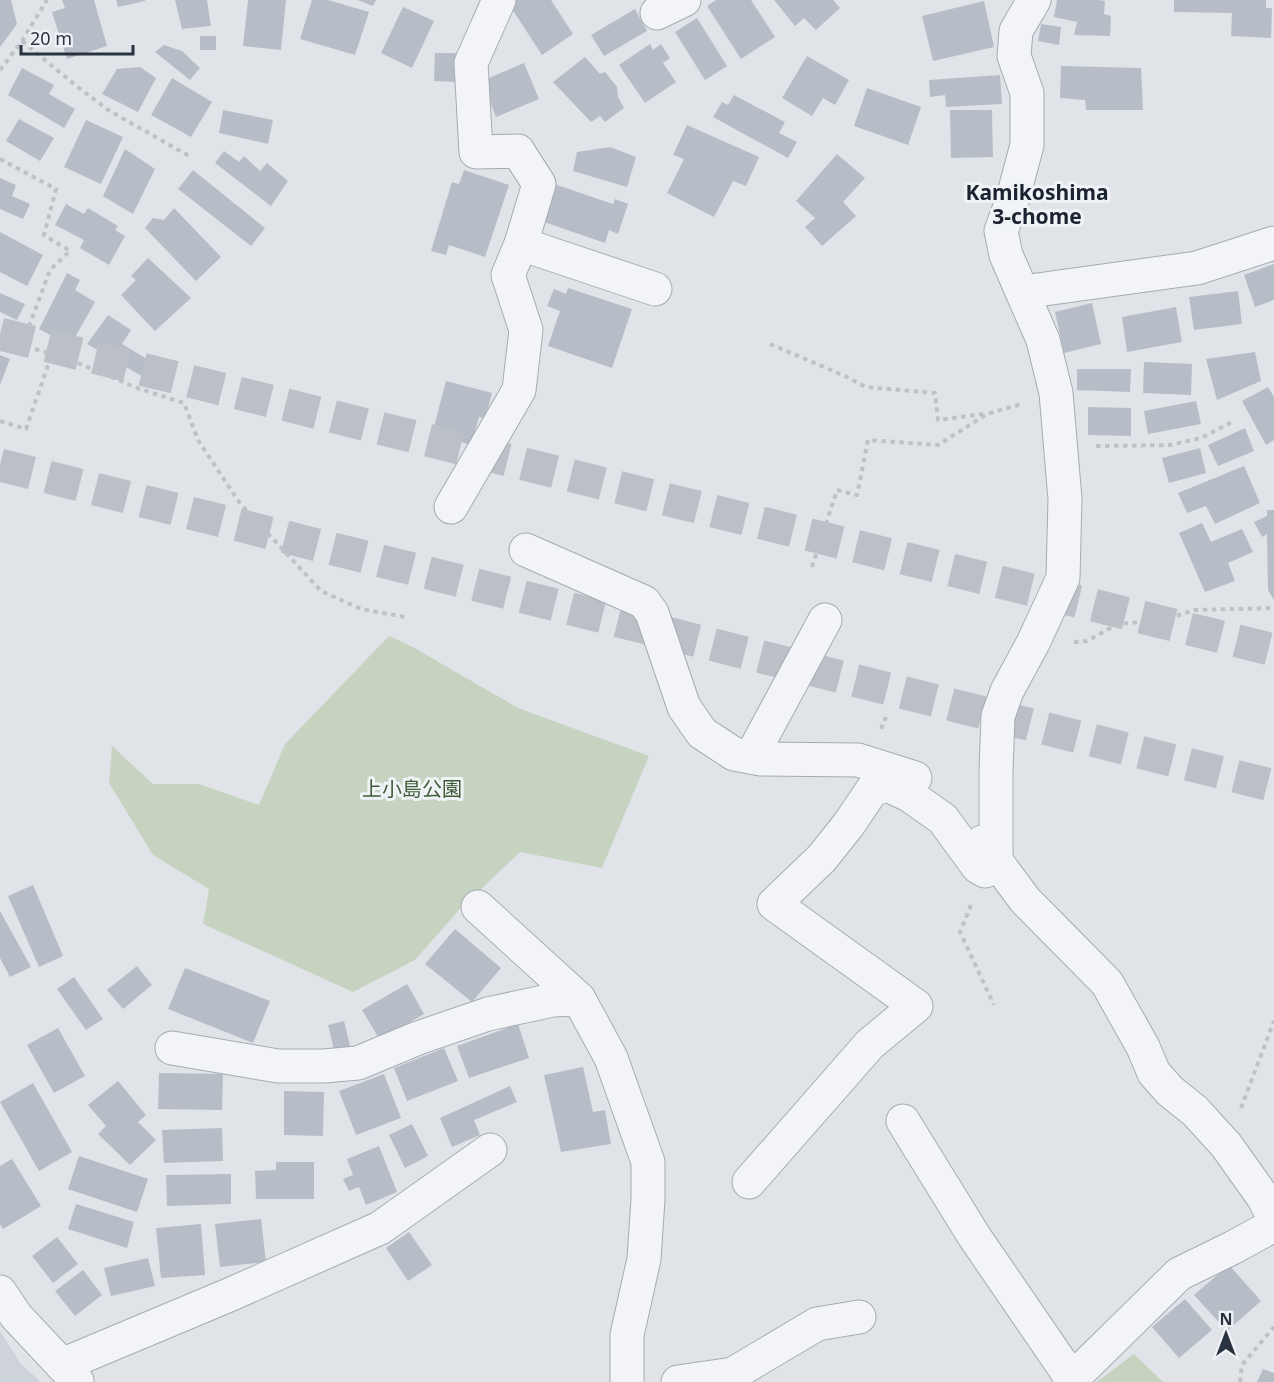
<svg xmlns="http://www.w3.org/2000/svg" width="1274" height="1382" font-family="'Noto Sans','Noto Sans JP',sans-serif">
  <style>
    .built { fill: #ced3db }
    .green { fill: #c6d3c1 }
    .building { fill: #b7bdc6 }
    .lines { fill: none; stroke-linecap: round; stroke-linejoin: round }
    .motorway-tunnel { stroke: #bbc0c7; stroke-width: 33; stroke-dasharray: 33 16; stroke-linecap: butt }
    .minor-casing { stroke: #a5abb3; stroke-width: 35 }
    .path { stroke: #bec2c7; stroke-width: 4; stroke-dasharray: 4.5 4.5; stroke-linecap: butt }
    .minor { stroke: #f3f4f7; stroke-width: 33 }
    .labels { text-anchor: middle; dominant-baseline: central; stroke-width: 6; stroke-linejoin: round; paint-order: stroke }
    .park-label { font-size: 20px; fill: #3e5c36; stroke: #eff3f6 }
    .neighbourhood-label { font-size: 21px; font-weight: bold; fill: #1b2331; stroke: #eff3f6 }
  </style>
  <rect width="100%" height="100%" fill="#e0e4e9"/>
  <path class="built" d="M0,1331L21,1364L41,1382H0Z"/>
  <g class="green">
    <path d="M389,636L411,646L518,708L649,756L602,868L520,852L459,910L415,960L353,992L203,924L209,889L153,855L109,783L112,746L153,784H199L259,805L285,744Z"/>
    <path d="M1134,1354L1163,1382H1097Z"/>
  </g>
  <g class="building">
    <path d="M0,0H11L17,24L0,47Z"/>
    <path d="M62,0H94L107,46L67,59L52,12L65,8Z"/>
    <path d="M116,0H145V1L118,7Z"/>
    <path d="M175,0H207L211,26L182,29Z"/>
    <path d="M248,0H286L281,50L243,46Z"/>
    <path d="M312,0H328L369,12L355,55L300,39Z"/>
    <path d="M357,0H376L373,6Z"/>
    <path d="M513,0H551L573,34L542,55L508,3Z"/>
    <path d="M716,0H751L775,37L741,59L707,6Z"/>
    <path d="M774,0H833L840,8L816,30L804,18L795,26Z"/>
    <path d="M1057,0H1098L1105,1L1104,14L1111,16L1110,36L1074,35L1077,22L1054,17Z"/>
    <path d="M1174,0H1266V8H1272L1271,38L1231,36L1232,13L1174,12Z"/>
    <path d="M984,1L994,47L933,61L922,16Z"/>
    <path d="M403,7L434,21L412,68L381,53Z"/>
    <path d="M635,9L647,31L604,56L591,35Z"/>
    <path d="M697,18L727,66L705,80L675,32Z"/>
    <path d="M1041,24L1061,27L1059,45L1038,41Z"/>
    <rect x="200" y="36" width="16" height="14"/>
    <path d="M650,44L653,50L661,44L670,58L663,63L676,82L645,103L619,65Z"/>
    <path d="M164,45L182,51L200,68L190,80L155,52Z"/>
    <path d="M435,53H456L455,82L434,81Z"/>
    <path d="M807,56L849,80L835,105L823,98L812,116L782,98Z"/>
    <path d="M585,57L600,74L605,72L617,87L618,97L624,108L605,122L600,116L591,122L553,82Z"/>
    <path d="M524,63L539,99L496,117L482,81Z"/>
    <path d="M1061,66L1141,68L1143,110H1086L1085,100L1060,98Z"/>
    <path d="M140,67L156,78L138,112L102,94L117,69Z"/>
    <path d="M22,68L54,85L49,94L75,109L64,128L8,95Z"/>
    <path d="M1000,75L1002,104L946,107L945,95L930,97L929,80Z"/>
    <path d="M172,78L212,102L191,137L151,115Z"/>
    <path d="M867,88L921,107L908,145L854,126Z"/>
    <path d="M734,95L785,122L779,133L797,142L788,158L713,117L722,102L728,105Z"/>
    <path d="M223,110L273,120L268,144L219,133Z"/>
    <path d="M950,110H992L993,157L951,158Z"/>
    <path d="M19,119L54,138L40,161L6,141Z"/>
    <path d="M86,120L123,137L101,184L64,167Z"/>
    <path d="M687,125L759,157L746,186L733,181L714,217L667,193L684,159L673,155Z"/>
    <path d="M610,147L636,157L627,187L573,171L577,152Z"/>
    <path d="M125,149L155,169L133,214L103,196Z"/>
    <path d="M224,151L239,162L244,156L260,171L267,163L288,181L271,206L215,163Z"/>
    <path d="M837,154L865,178L843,202L856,216L822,246L805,227L815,218L796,201Z"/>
    <path d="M193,170L265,228L251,246L178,189Z"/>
    <path d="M464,170L509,185L485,257L449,245L446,255L431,251L452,182L459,184Z"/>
    <path d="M0,178L16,185L12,196L30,204L23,219L0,209Z"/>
    <path d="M554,184L613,204L615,199L628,204L618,234L609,230L605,243L541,221Z"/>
    <path d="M66,204L84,214L88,208L118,226L115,230L125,236L109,265L80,248L84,240L55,225Z"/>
    <path d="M174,208L221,257L196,281L145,228L153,218L164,220Z"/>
    <path d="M0,232L43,255L27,286L0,272Z"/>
    <path d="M148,258L191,298L155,331L121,295L136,280L131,276Z"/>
    <path d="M1274,264V300L1255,307L1244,275Z"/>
    <path d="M67,273L80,280L75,290L95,302L70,346L39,329Z"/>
    <path d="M568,288L632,309L612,368L548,346L560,311L547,306L554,289L566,294Z"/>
    <path d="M1238,291L1242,324L1194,330L1189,297Z"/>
    <path d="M0,293L25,304L17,320L0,312Z"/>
    <path d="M1092,303L1101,344L1064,353L1055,312Z"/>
    <path d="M1176,307L1182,342L1127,352L1122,317Z"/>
    <path d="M108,315L131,330L122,344L162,368L156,374L145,378L87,344Z"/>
    <path d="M1255,352L1261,381L1217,400L1206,359Z"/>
    <path d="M0,355L10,359L0,385Z"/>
    <path d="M1144,362L1192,364L1191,395L1143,393Z"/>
    <path d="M1077,369H1131L1130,392L1077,390Z"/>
    <path d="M446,381L492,393L485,419L479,417L471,445L432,434Z"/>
    <path d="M1268,387L1274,397V440L1266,445L1242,401Z"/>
    <path d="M1196,401L1201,424L1148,434L1144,411Z"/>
    <path d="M1088,407L1131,408V436L1088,435Z"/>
    <path d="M1245,428L1254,451L1218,466L1208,445Z"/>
    <path d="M1200,448L1206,473L1169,483L1162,458Z"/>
    <path d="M1244,466L1260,503L1215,524L1206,506L1187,513L1178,493Z"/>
    <path d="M1267,510H1274V600L1268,590L1267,534L1262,537L1254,522L1267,516Z"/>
    <path d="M1202,523L1211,542L1242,529L1253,552L1228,563L1235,581L1205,592L1179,533Z"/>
    <path d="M33,885L63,956L39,967L8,896Z"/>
    <path d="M0,911L31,967L10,977L0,958Z"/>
    <path d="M455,929L501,968L472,1002L425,964Z"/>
    <path d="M137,966L152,985L123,1009L107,990Z"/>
    <path d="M185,968L270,1001L253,1043L168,1009Z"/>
    <path d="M74,977L103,1019L86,1030L57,989Z"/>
    <path d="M407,984L424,1014L380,1040L362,1010Z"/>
    <path d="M344,1021L350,1046L334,1050L328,1025Z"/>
    <path d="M518,1024L529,1058L469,1078L457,1046Z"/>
    <path d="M58,1028L85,1076L54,1093L27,1045Z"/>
    <path d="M444,1048L458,1081L407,1101L394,1068Z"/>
    <path d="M583,1067L593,1112L605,1110L611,1144L561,1152L544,1075Z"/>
    <path d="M159,1073L223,1074L222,1110L158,1109Z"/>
    <path d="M384,1074L401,1118L356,1135L339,1091Z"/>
    <path d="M118,1081L146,1115L138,1122L156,1140L130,1165L98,1134L106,1126L88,1105Z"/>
    <path d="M33,1083L72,1152L39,1171L0,1102Z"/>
    <path d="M510,1086L517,1102L474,1120L480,1135L452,1147L440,1118Z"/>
    <path d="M284,1091L324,1092L323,1136L284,1135Z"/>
    <path d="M412,1124L428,1156L405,1168L389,1135Z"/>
    <path d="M222,1128L223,1161L164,1163L162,1130Z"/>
    <path d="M379,1146L397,1192L366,1205L359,1187L349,1191L343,1179L353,1175L347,1159Z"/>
    <path d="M79,1156L148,1179L137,1212L68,1189Z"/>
    <path d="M12,1159L41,1206L3,1229L0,1224V1166Z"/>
    <path d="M276,1162H314V1199H256L255,1171L276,1170Z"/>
    <path d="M231,1174V1204L167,1206L166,1175Z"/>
    <path d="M76,1204L134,1222L127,1248L68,1229Z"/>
    <path d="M261,1219L266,1262L220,1267L215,1224Z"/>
    <path d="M201,1224L205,1275L161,1278L156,1228Z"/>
    <path d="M409,1232L432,1265L408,1281L386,1248Z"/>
    <path d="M57,1237L78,1264L53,1283L32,1256Z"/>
    <path d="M148,1258L155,1286L111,1296L104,1268Z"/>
    <path d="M1229,1265L1261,1301L1227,1331L1194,1295Z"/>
    <path d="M83,1270L102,1295L75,1316L55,1291Z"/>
    <path d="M1185,1299L1212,1330L1179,1358L1152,1327Z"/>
    <path d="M1263,1369L1274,1373V1382H1257Z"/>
  </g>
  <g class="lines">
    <g class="motorway-tunnel">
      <path d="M0,334L1274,650"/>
      <path d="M0,465L1274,786"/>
    </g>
    <defs>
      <g id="minor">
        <path d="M499,0L471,63L476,152L518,151L539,184L521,244L655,289"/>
        <path d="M657,13L684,0"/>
        <path d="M1023,292L1197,268L1274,243"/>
        <path d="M451,507L519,390L526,330L508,275L521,244"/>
        <path d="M526,550L644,602L652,613L684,707L702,733L734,754L761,759L858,760L915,778"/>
        <path d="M751,757L825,620"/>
        <path d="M982,842L1025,900L1107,983L1143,1047L1154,1073L1170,1091L1195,1111L1226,1145L1263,1197L1274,1218"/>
        <path d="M478,907L579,999L611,1058L648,1162V1199L644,1259L627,1335V1382"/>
        <path d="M172,1048L278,1066H324L358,1063L418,1038L488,1014L553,1000L579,999"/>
        <path d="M903,1121L974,1236L1072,1379"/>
        <path d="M749,1182L870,1044L916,1006L774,904L822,858L849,824L872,790L887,785L909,795L943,819L978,867L985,871L996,859V771L998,716L1007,691L1033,643L1063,578L1065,499L1056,393L1043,340L1006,255L1001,231L1012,201L1027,145V93L1014,56L1016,31L1034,0"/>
        <path d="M0,1292L16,1316L77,1381"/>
        <path d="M62,1365L229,1295L380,1228L490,1150"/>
        <path d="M678,1382L733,1374L817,1324L859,1317"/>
        <path d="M1069,1382L1179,1274L1232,1248L1274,1225"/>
      </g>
    </defs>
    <use href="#minor" class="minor-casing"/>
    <g class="path">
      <path d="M22,41L74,84L108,110L189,156"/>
      <path d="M0,70L22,41L47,0"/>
      <path d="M0,159L56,189L44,235L70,251L50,270L22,345"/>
      <path d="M0,341L22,345L71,360L137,388L184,403L198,440L239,502L321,591L361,609L405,617"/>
      <path d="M770,344L845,376L866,387L935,393L938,420L983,414"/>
      <path d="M0,421L26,429L52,354"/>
      <path d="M1096,446L1170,445L1201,438L1234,421"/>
      <path d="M812,567L837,490L857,495L868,440L938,445L987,414L1021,404"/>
      <path d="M1074,642L1087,641L1118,624L1165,620L1194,610L1274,608"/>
      <path d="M881,729L886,717"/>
      <path d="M971,905L960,932L994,1005"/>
      <path d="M1241,1108L1274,1021"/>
      <path d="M1240,1382L1242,1365L1274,1327"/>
    </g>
    <use href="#minor" class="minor"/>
  </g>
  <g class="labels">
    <g class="park-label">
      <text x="412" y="788">上小島公園</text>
    </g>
    <g class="neighbourhood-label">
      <text x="1037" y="192">Kamikoshima<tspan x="1037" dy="24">3-chome</tspan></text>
    </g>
  </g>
  <g transform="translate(1226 1334)" stroke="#eff3f6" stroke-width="4.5" paint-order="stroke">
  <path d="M0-4.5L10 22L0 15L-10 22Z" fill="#293240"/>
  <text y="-9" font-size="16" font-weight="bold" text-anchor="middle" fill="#293240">N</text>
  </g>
  <path d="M21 45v9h112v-9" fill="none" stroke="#293240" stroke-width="3"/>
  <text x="30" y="45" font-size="18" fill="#293240" stroke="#eff3f6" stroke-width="4.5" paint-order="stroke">20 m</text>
</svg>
